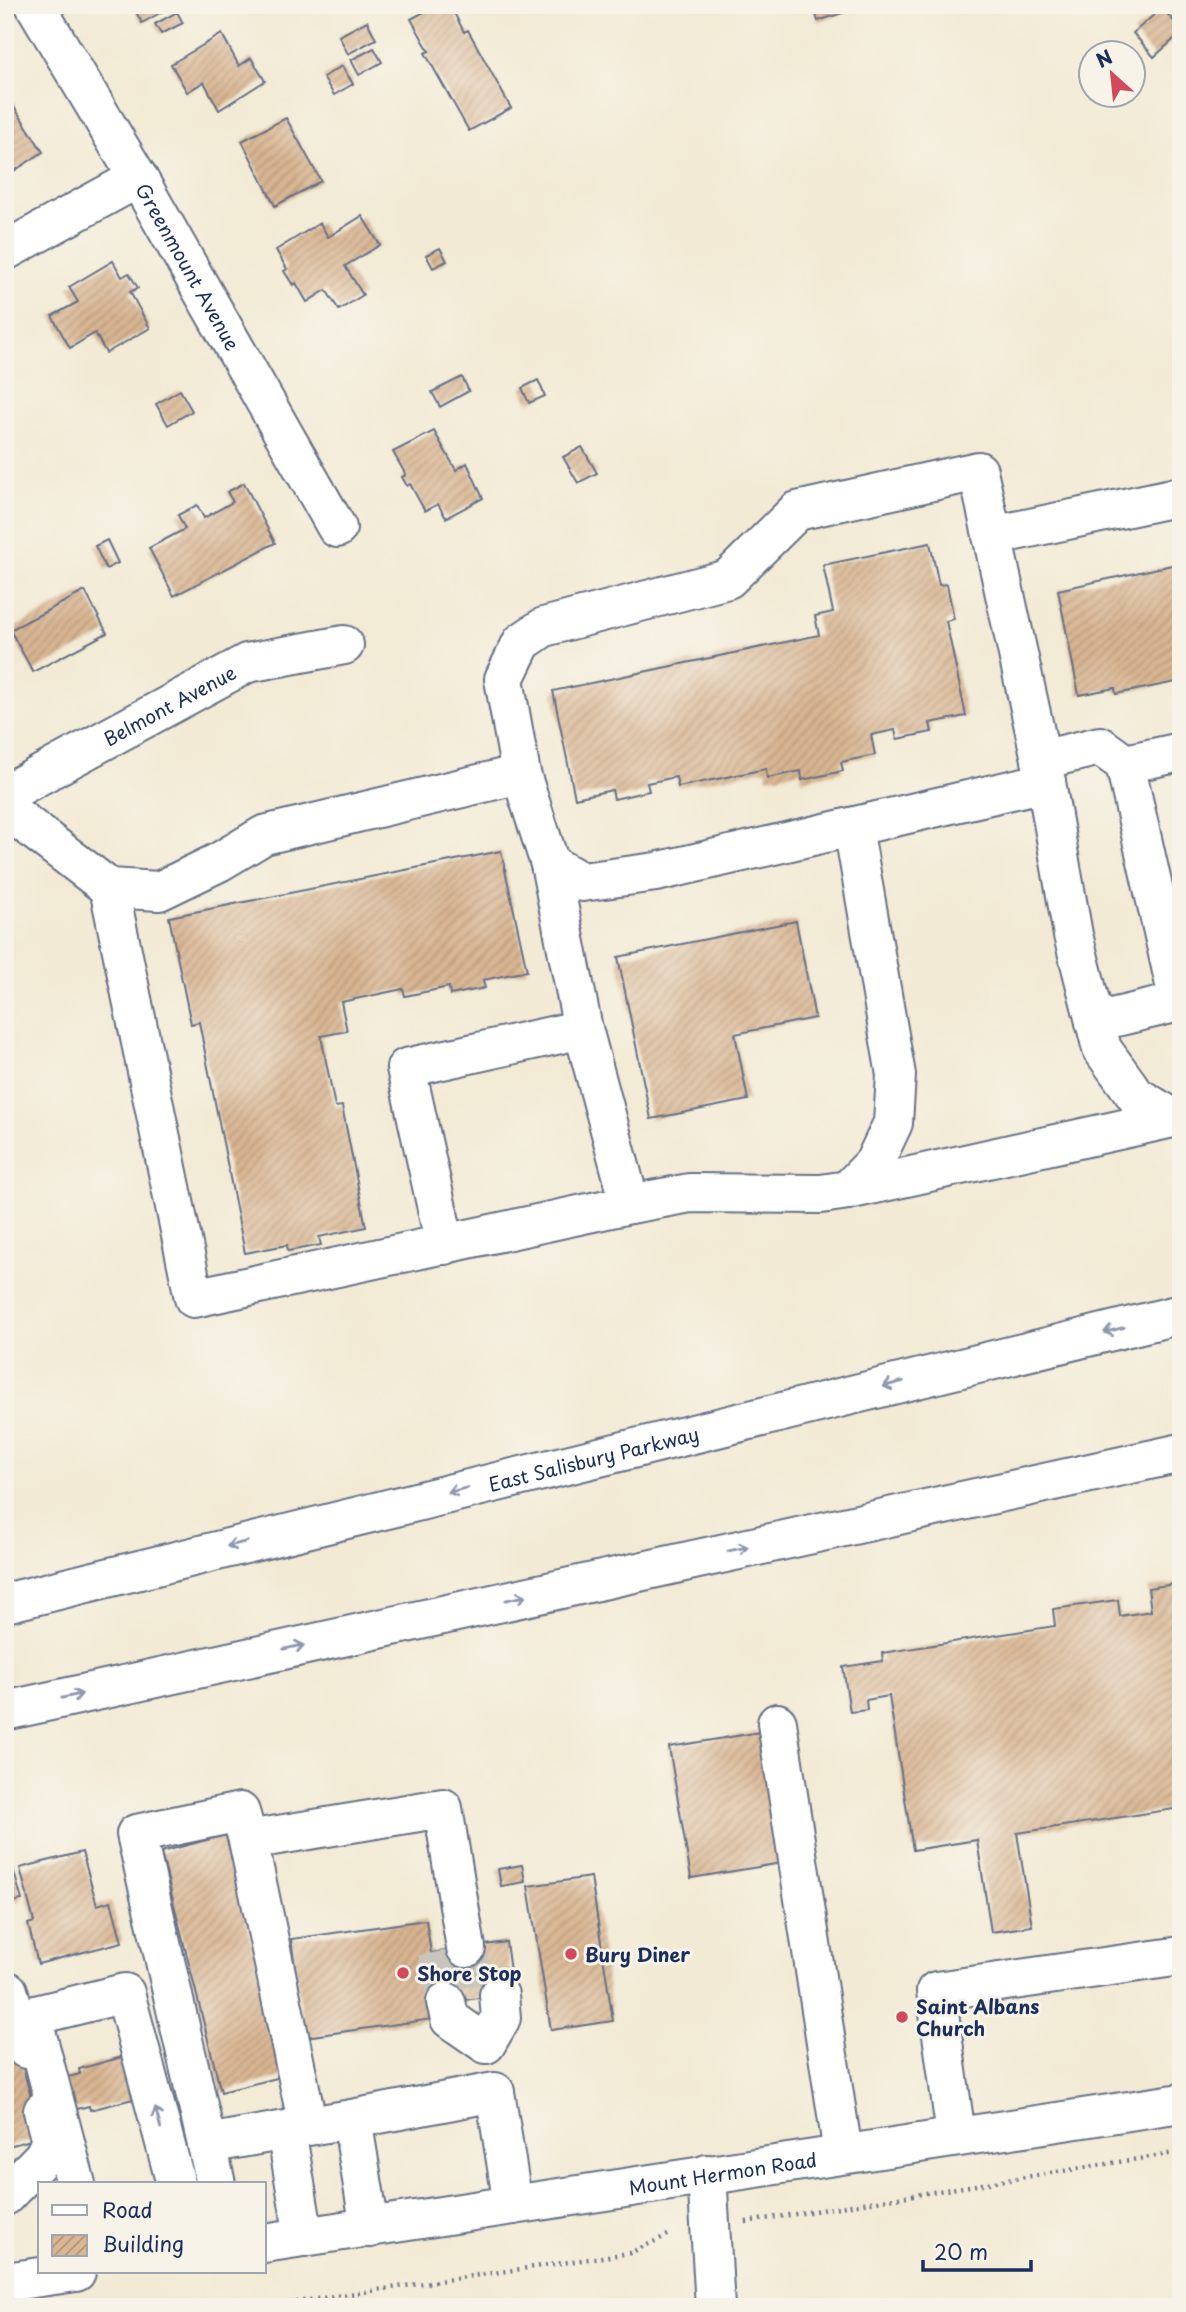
<svg xmlns="http://www.w3.org/2000/svg" width="1186" height="2312" font-family="'Playpen Sans',sans-serif">
  <style>
    .building { fill: url(#building-hatch) }
    .lines { fill: none; stroke-linecap: round; stroke-linejoin: round }
    .minor-tunnel { stroke: #c7c5bc; stroke-width: 38; stroke-dasharray: 38 19; stroke-linecap: butt }
    .minor-casing { stroke: #667087; stroke-width: 42 }
    .major-casing { stroke: #667087; stroke-width: 42 }
    .path { stroke: #667087; stroke-width: 4.5; stroke-dasharray: 2 5; stroke-linecap: butt }
    .minor { stroke: #fff; stroke-width: 38 }
    .major { stroke: #fff; stroke-width: 38 }
    .oneway { stroke: #8d97ae }
    .poi-dot { fill: #d1495b; stroke: #f7f3e8; stroke-width: 2.5 }
    .labels { text-anchor: middle; dominant-baseline: central; stroke-width: 6; stroke-linejoin: round; paint-order: stroke }
    .street-label { font-size: 19px; fill: #1b2f5e; stroke: #f7f3e8 }
    .poi-label { font-size: 19px; font-weight: bold; fill: #1b2f5e; stroke: #f7f3e8; text-anchor: start }
  </style>
  <defs>
    <pattern id="building-hatch" width="6" height="6" patternUnits="userSpaceOnUse" patternTransform="scale(1.75)"><rect width="6" height="6" fill="#dab692"/><path d="M-1 1l2-2M0 6l6-6M5 7l2-2" fill="none" stroke="#b0947a"/></pattern>
  </defs>
  <rect width="100%" height="100%" fill="#f7f3e8"/>
  <filter id="ink" filterUnits="userSpaceOnUse"><feTurbulence type="fractalNoise" baseFrequency=".0143" numOctaves="2"/><feDisplacementMap in="SourceGraphic" scale="14" xChannelSelector="R" yChannelSelector="G"/><feConvolveMatrix kernelMatrix="1 2 1 2 8 2 1 2 1" color-interpolation-filters="sRGB"/></filter>
  <filter id="wash" filterUnits="userSpaceOnUse"><feTurbulence type="fractalNoise" baseFrequency=".00686" numOctaves="4" result="noise"/><feDisplacementMap in="SourceGraphic" scale="28" xChannelSelector="R" yChannelSelector="G"/><feGaussianBlur stdDeviation="1.57" result="paint"/><feColorMatrix in="noise" values="0 0 0 0 0 0 0 0 0 0 0 0 0 0 0 0 0 1.4 0 .05"/><feComposite in="paint" operator="in"/></filter>
  <g filter="url(#wash)">
    <rect width="100%" height="100%" fill="#f2ead4"/>
    <g id="blocks">
      <g class="building">
        <path d="M132,5H174L142,23Z"/>
        <path d="M437,5H450L464,32L468,30L511,108L469,131L425,53L429,51L411,19Z"/>
        <path d="M813,5H864V6L818,21Z"/>
        <path d="M1162,8L1181,29V33L1154,57L1133,33Z"/>
        <path d="M177,12L183,23L161,34L155,24Z"/>
        <path d="M367,21L376,39L348,54L339,36Z"/>
        <path d="M222,34L239,66L251,58L265,81L219,110L204,82L187,92L171,64Z"/>
        <path d="M374,48L382,62L359,75L351,60Z"/>
        <path d="M342,66L353,84L334,95L323,77Z"/>
        <path d="M9,99L43,152L5,177V102Z"/>
        <path d="M286,118L321,181L275,206L242,141Z"/>
        <path d="M362,216L380,245L345,266L363,295L339,310L326,290L307,302L296,283L293,285L284,271L287,269L276,250L320,223L328,237Z"/>
        <path d="M440,248L447,261L433,268L426,255Z"/>
        <path d="M113,261L122,277L129,273L138,288L130,292L150,328L106,353L95,333L70,348L52,316L78,302L69,287Z"/>
        <path d="M462,377L469,391L440,407L432,392Z"/>
        <path d="M538,380L545,396L529,403L522,388Z"/>
        <path d="M180,390L192,411L168,425L156,404Z"/>
        <path d="M434,431L456,470L467,463L483,498L446,518L438,504L425,511L410,484L407,486L402,477L406,475L393,452Z"/>
        <path d="M582,447L597,473L578,483L563,457Z"/>
        <path d="M244,483L275,543L174,596L149,548L185,529L178,515L197,505L204,518L233,502L227,492Z"/>
        <path d="M107,540L118,563L106,569L95,546Z"/>
        <path d="M930,543L939,585L947,584L954,619L946,621L966,716L930,723L932,732L897,739L895,730L871,735L875,755L841,762L843,771L802,780L801,771L767,778L766,769L678,787L676,777L647,783L649,791L614,799L612,790L575,798L553,691L819,635L815,616L833,612L823,565Z"/>
        <path d="M1181,563V681L1116,694L1115,688L1079,695L1058,590Z"/>
        <path d="M85,591L107,633L33,672L10,630Z"/>
        <path d="M501,851L527,971L483,980L485,988L450,995L449,987L405,996L403,989L341,1002L347,1031L321,1036L335,1107L342,1106L366,1227L319,1237L321,1245L288,1251L287,1245L245,1253L199,1022L191,1024L169,917Z"/>
        <path d="M796,921L815,1018L735,1034L748,1100L651,1119L618,957Z"/>
        <path d="M1181,1583V1808L1017,1833L1032,1926L991,1932L977,1840L913,1850L889,1696L866,1700L867,1710L850,1712L843,1667L883,1661L882,1653L1055,1626L1053,1609L1118,1600L1120,1616L1151,1611L1148,1588Z"/>
        <path d="M761,1732L782,1863L691,1878L669,1747Z"/>
        <path d="M226,1835L285,2076L221,2092L161,1852Z"/>
        <path d="M82,1852L97,1905L111,1901L122,1942L38,1964L28,1924L34,1922L20,1868Z"/>
        <path d="M11,1862L22,1900L5,1904V1863Z"/>
        <path d="M522,1865L525,1882L501,1886L498,1869Z"/>
        <path d="M591,1877L613,2021L551,2030L528,1886Z"/>
        <path d="M426,1920L431,1953L506,1942L513,1993L438,2004L440,2018L305,2037L291,1939Z"/>
        <path d="M8,2014L42,2137L5,2147V2015Z"/>
        <path d="M133,2054L145,2096L90,2110L89,2106L73,2110L64,2078L80,2074L79,2069Z"/>
      </g>
    </g>
  </g>
  <g filter="url(#ink)">
    <use href="#blocks" fill-opacity="0" stroke="#667087" stroke-width="2"/>
    <g class="lines">
      <g class="minor-tunnel">
        <path d="M466,1948L477,1998"/>
        <path d="M437,1952L446,2002"/>
      </g>
      <defs>
        <g id="minor">
          <path id="s1" d="M35,5L138,178L337,528"/>
          <path d="M5,251L138,178"/>
          <path d="M992,536L1181,496"/>
          <path d="M1181,752L1125,764L1179,1002H1181"/>
          <path d="M1041,760L1100,746L1125,764"/>
          <path d="M521,774L504,679L522,642L544,627L728,579L797,511L978,471L1046,782"/>
          <path id="s2" d="M5,794L247,663L344,645"/>
          <path d="M5,808L109,888L159,891L219,862L264,835L521,774L550,864L582,882L656,872L1046,782L1073,935L1102,1049L1136,1096L1173,1118L1181,1116"/>
          <path d="M109,888L194,1298L630,1204L583,1029L550,864"/>
          <path d="M1095,1022L1179,1002"/>
          <path d="M848,1190L874,1163L893,1123L896,1075L853,827"/>
          <path d="M630,1204L690,1193L821,1194L848,1190L1173,1118"/>
          <path d="M445,1245L406,1068L583,1029"/>
          <path d="M777,1723L843,2153"/>
          <path d="M5,1992L8,1991L26,2049"/>
          <path d="M446,2002L450,2019L486,2044L501,2018L499,1995"/>
          <path d="M352,2119L308,2126L248,1840L443,1808L466,1948"/>
          <path d="M956,2136L936,1991L1181,1956"/>
          <path d="M207,2144L286,2130L304,2237"/>
          <path d="M707,2174L715,2307"/>
          <path d="M76,2184L32,2016L125,1993L176,2184"/>
          <path d="M216,2184L136,1834L240,1812L248,1840"/>
          <path d="M5,2196L43,2157L51,2142L43,2111"/>
          <path d="M370,2228L352,2119L495,2092L513,2205"/>
        </g>
        <g id="major">
          <path id="s3" d="M5,1603L1181,1314"/>
          <path d="M5,1711L1181,1453"/>
          <path id="s4" d="M264,2243L1181,2103"/>
          <path d="M5,2282L76,2272"/>
        </g>
      </defs>
      <use href="#minor" class="minor-casing"/>
      <use href="#major" class="major-casing"/>
      <g class="path">
        <path d="M746,2222L1181,2152"/>
        <path d="M261,2307L630,2253L672,2233"/>
      </g>
      <use href="#minor" class="minor"/>
      <use href="#major" class="major"/>
    </g>
    <defs><path id="oneway-shaft" d="M-6 0H5M1.5-3L5.5 0L1.5 3" fill="none" stroke-width="1.6" stroke-linecap="round" stroke-linejoin="round" transform="scale(1.75)"/></defs>
    <g class="oneway">
      <use href="#oneway-shaft" transform="translate(1114 1330) rotate(166)"/>
      <use href="#oneway-shaft" transform="translate(893 1384) rotate(166)"/>
      <use href="#oneway-shaft" transform="translate(458 1490) rotate(166)"/>
      <use href="#oneway-shaft" transform="translate(237 1544) rotate(166)"/>
      <use href="#oneway-shaft" transform="translate(738 1549) rotate(-12)"/>
      <use href="#oneway-shaft" transform="translate(516 1598) rotate(-12)"/>
      <use href="#oneway-shaft" transform="translate(294 1647) rotate(-12)"/>
      <use href="#oneway-shaft" transform="translate(72 1696) rotate(-12)"/>
      <use href="#oneway-shaft" transform="translate(158 2118) rotate(-105)"/>
    </g>
  </g>
  <g class="poi-dot">
    <circle cx="571" cy="1954" r="7"/>
    <circle cx="403" cy="1973" r="7"/>
    <circle cx="902" cy="2017" r="7"/>
  </g>
  <g class="labels">
    <g class="street-label">
      <text stroke="none"><textPath href="#s1" startOffset="303">Greenmount Avenue</textPath></text>
      <text stroke="none"><textPath href="#s2" startOffset="187">Belmont Avenue</textPath></text>
      <text stroke="none"><textPath href="#s3" startOffset="606">East Salisbury Parkway</textPath></text>
      <text stroke="none"><textPath href="#s4" startOffset="464">Mount Hermon Road</textPath></text>
    </g>
    <g class="poi-label">
      <text x="585" y="1954">Bury Diner</text>
      <text x="417" y="1973">Shore Stop</text>
      <text x="916" y="2006">Saint Albans<tspan x="916" dy="22">Church</tspan></text>
    </g>
  </g>
  <rect width="1186" height="2312" fill="none" stroke="#f7f3e8" stroke-width="28"/>
  <rect x="38" y="2182" width="228" height="91" fill="#f7f3e8" stroke="#9fa5b1" stroke-width="2"/>
  <rect x="52" y="2205" width="35" height="10" fill="#ffffff" stroke="#9fa5b1" stroke-width="2"/>
  <text x="102" y="2218" font-size="21" fill="#1b2f5e">Road</text>
  <rect x="52" y="2235" width="35" height="21" fill="url(#building-hatch)" stroke="#9fa5b1" stroke-width="2"/>
  <text x="102" y="2252" font-size="21" fill="#1b2f5e">Building</text>
  <g transform="translate(1112 74) rotate(333)"><circle r="33" fill="#f7f3e8" stroke="#9fa5b1" stroke-width="2"/>
  <path d="M0-5L12 26L0 18L-12 26Z" fill="#d1495b"/>
  <text y="-10" font-size="19" font-weight="bold" text-anchor="middle" fill="#1b2f5e">N</text>
  </g>
  <path d="M923 2260v10h108v-10" fill="none" stroke="#1b2f5e" stroke-width="3.5"/>
  <text x="934" y="2260" font-size="21" fill="#1b2f5e" stroke="#f7f3e8" stroke-width="5" paint-order="stroke">20 m</text>
</svg>
